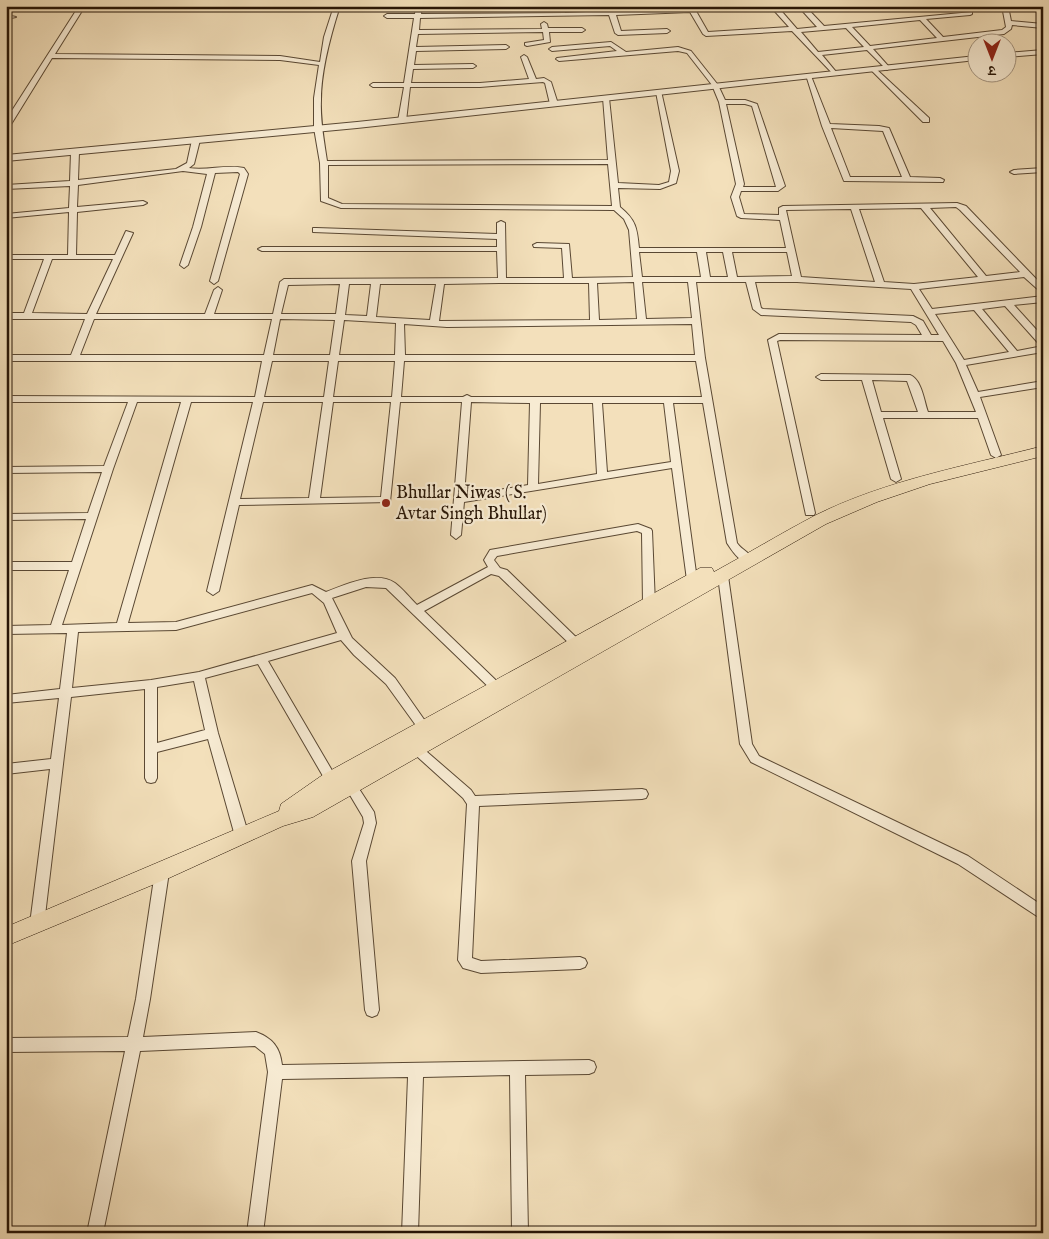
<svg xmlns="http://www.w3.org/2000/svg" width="1049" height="1239" font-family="'IM FELL English','Noto Serif Devanagari',serif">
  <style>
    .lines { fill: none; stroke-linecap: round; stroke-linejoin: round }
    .minor-casing { stroke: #5a4833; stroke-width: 2 }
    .tertiary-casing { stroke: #5a4833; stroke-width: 2 }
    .trunk-casing { stroke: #271506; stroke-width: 1 }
    .minor { fill: #f7ebd3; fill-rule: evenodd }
    .tertiary { fill: #f7ebd3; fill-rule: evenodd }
    .trunk { fill: #f3e0bb; fill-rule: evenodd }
    .poi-dot { fill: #8f2418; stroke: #f7ebd3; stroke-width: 2 }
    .labels { text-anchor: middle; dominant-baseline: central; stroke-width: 4.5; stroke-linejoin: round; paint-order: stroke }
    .poi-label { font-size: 18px; fill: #271506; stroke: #f7ebd3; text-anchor: start }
  </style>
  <rect width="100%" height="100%" fill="#f3e0bb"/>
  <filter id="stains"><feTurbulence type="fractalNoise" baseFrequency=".004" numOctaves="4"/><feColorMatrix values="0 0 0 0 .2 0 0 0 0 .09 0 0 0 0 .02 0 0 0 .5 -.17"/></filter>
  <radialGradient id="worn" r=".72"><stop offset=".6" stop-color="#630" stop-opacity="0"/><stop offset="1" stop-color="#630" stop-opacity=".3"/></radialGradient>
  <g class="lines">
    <defs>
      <g id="minor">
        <path d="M79,6H85L55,54L280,56L320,62L324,37L334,6H340C331,34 321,70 321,100C320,120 324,140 327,161L608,160L603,98L606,96L609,98L618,183L659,185L669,182L671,171L656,92L661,91L679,171L676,183L660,189L618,188L620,207C636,220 637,228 639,248H786L780,220L741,218L737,216L731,197L736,184L719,102L712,85L687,53L678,51L559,61L556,59L557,58L617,51L610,46L552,51L549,49L552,47L611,42L626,52L678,47L691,51L718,85L725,100H745L757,104L785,186L778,191H741L739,197L744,214L779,215V208L783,206L957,203L966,206L1043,286V294L1024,277L919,289L932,309L1043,296V302L1014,305L1043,337V346L1040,345L1005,306L982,309L1017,351L1043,346V352L966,365L978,392L1043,381V387L980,397L1001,455L996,458L991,455L978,418H883L901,479L896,482L891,479L862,380H821L816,377L821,374L910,375C922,380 924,401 928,412H976L956,363L943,341L780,340L777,341L815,513L814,515H806L768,340L779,334L922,335L916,325L911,322L761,315L753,309L746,282H696L705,358L737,543C742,550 750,553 755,560L754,563C741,565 733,552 727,543L703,403H673L697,580L692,584L687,580L672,468L464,502L461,535L456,539L451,535L462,402H400L390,502L239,505L219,591L213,595L207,591L253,402H191L128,623L176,622L312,585L326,592C345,585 376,570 395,583C403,589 410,598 417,605L488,567L484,560L490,550L638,524L651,529L652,531L655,604L649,608L643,604L642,533L637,531L497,556L494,560L500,568L507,570L583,644L581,647H573L499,576L491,574L424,611L506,690L508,693L506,696H498L386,588L366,587L332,598L352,638L395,678L430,728L428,731H420L386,684L354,655L341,640L268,661L337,779L335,783L331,784L327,783L258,664L205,678L218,733L249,836L247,840L242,841L237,840L235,836L208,739L157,752V778L155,782L151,783L147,782L145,778V689L71,697L44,924L42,928L37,930L32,928L30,924L50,769L6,774V764L51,759L59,698L6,703V695L60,689L67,633L6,634V626L51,625L69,570H6V562H72L86,519L6,520V514L88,513L102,472L6,473V467L104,466L128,402H6V396L255,397L262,361H6V355H71L85,319H6V313H24L44,259H6V255H68L69,212L6,218V214L69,208L70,186L6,189V185L70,181L71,152L75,150L79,152L78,180L176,169L187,163L192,140L196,138L200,140L194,164L189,168C207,171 226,164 244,168L248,174L218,281L214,284L210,281L240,174L238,172L215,173L201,227L188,265L184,268L180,265L193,227L207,174L183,171L78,185L77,207L143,201L147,203L143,205L77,212L76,255H115L126,231L133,233L96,314H205L214,290L218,287L222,290L214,314H273L280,282L284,279L498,278L497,251H262L258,249L262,247H497V239L313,232V228H316L497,234V223L501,221L505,223L506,278H564L562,248L534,247L533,245L537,243L569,244L572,278L633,277L629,230L624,219L614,210L341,208L321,201L320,163L314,128V98L319,65L280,60L52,58L10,126L6,128V120ZM726,104H745L752,106L776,187H743L744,184ZM608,164L612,206L342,204L328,198V165ZM956,207L960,210L1020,272L986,276L930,208ZM921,208L978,277L914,284L884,282L859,209ZM851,209L875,282L801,277L786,210ZM639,252H697L701,277H642ZM706,252H723L728,277H710ZM732,252H787L792,276L737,277ZM52,259H113L87,314L32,313ZM634,282L637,319L599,320L597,283ZM642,282H688L692,318L646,319ZM755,282H797L911,289L939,335H931L923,321L913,316L763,309L761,308ZM499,283H589L590,320L439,321L444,284ZM340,284L336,314H281L288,285ZM349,284H371L367,316L345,315ZM380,284H436L430,320L376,317ZM974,310L1009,352L964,360L935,314ZM94,319H272L264,355H80ZM280,319L335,320L330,355H273ZM344,320L396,323L395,355H339ZM404,324L447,327L692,324L695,355H405ZM272,361H329L324,397H264ZM338,361H395L392,397H333ZM404,361H696L702,397H471L467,395L463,397H401ZM872,380L907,381L918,412H881ZM137,402H181L117,623L62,625L113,469ZM263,402H323L309,498L240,499ZM333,402H391L381,497L320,498ZM471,402L530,403L528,485L464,496ZM540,403H593L597,474L538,484ZM602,403H664L671,462L607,472ZM312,593L324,603L337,633L199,672L151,680L72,688L78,632L176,630ZM194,681L205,730L157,743V687Z"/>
        <path d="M416,6H422L421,14L565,13L714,6L709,10L696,11L708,32L789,27L770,6H777L797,29L817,27L798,6H805L824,26L972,12V14L970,15L926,19L943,37L1002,30L1006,27L1002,6H1008L1011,21L1043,24V28L1012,25L1011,29L1004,34L873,49L890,68L887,70L867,50L822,55L837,73L834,75L792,31L706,36L703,34L690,12L616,15L621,31L667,29L670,31L667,33L618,35L615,33L609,15L420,18L419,30L542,29L541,24L544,22L547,24L548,28H582L585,30L582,32H549L550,42L527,46L525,45V43L544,40L543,32L418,34L416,47L506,45L509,47L506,49L416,51L414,65L473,64L476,66L473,68L413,69L411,83H480L529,79L521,57L524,55L527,57L536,79L544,78L551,82L558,104L554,106L550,104L545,83L543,82L480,87H410L406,121L402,123L398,121L404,87H373L370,85L373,83H404L414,18H387L384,16L387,14H415ZM920,20L937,38L870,46L852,27ZM846,28L864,47L818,52L801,32Z"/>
        <path d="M6,15L16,17L6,19Z"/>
        <path d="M871,68H875L929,118V122H923L871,70Z"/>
        <path d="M806,75L811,76L830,124L879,126L889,128L910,177L940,178L944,180L943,182L844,181L822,126ZM831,128L883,131L902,177H850Z"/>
        <path d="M1043,168V172L1014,174L1010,172L1014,170Z"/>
        <path d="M723,572L728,576L752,744L759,756L968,856L1043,906V920L958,864L751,762L740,744L718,576Z"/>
        <path d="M415,743L419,745L471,790L475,796L642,789L646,790L648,794L646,798L642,799L479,806L472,958L481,961L580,957L585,959L587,963L585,967L580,969L481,973L463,968L458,960L467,804L463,798L411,751L409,748L411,745Z"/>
        <path d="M350,780L354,781L374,812L376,823L366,861L379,1010L377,1015L372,1017L367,1015L365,1010L352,861L364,823L363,817L344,785L346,781Z"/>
        <path d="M162,866L167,868L169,872L150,999L143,1037L256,1032C272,1038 280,1047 282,1065L589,1060L594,1062L596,1067L594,1072L589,1074L525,1075L528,1233H512L510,1075L423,1077L418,1233H402L408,1077L282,1079L263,1233H247L268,1072L265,1054L255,1046L140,1051L103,1233H87L125,1051L6,1052V1038L128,1037L136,999L155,872L157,868Z"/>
      </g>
      <g id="tertiary">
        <path d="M1043,50V54L1006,57V53Z"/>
        <path d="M976,56V60L357,128L6,161V155L357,122Z"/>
      </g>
      <path id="trunk" d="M1043,446V456L930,484L877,502L826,524L313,817L283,826L169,878L6,946V927L279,811L281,804L324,774L700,568H712L714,572C747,554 780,534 814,516C886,480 966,466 1043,446Z"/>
    </defs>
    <use href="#minor" class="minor-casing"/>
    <use href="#tertiary" class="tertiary-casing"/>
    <use href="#trunk" class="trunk-casing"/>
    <use href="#minor" class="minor"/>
    <use href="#tertiary" class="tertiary"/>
    <use href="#trunk" class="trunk"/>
  </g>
  <circle class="poi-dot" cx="386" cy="503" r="5"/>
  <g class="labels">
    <g class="poi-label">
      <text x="396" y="493">Bhullar Niwas ( S.<tspan x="396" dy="21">Avtar Singh Bhullar)</tspan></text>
    </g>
  </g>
  <rect width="1049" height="1239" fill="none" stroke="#f3e0bb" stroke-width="25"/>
  <rect x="8" y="8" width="1034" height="1224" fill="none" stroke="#271506" stroke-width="2.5"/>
  <rect x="12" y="12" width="1024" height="1214" fill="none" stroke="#271506"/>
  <g transform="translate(992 58) rotate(180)"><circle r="24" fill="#f7ebd3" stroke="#a49581"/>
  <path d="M0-4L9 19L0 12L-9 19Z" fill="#8f2418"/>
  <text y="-8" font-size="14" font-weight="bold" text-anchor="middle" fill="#271506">उ</text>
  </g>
  <rect width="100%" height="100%" filter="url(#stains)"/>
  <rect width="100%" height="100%" fill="url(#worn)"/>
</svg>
